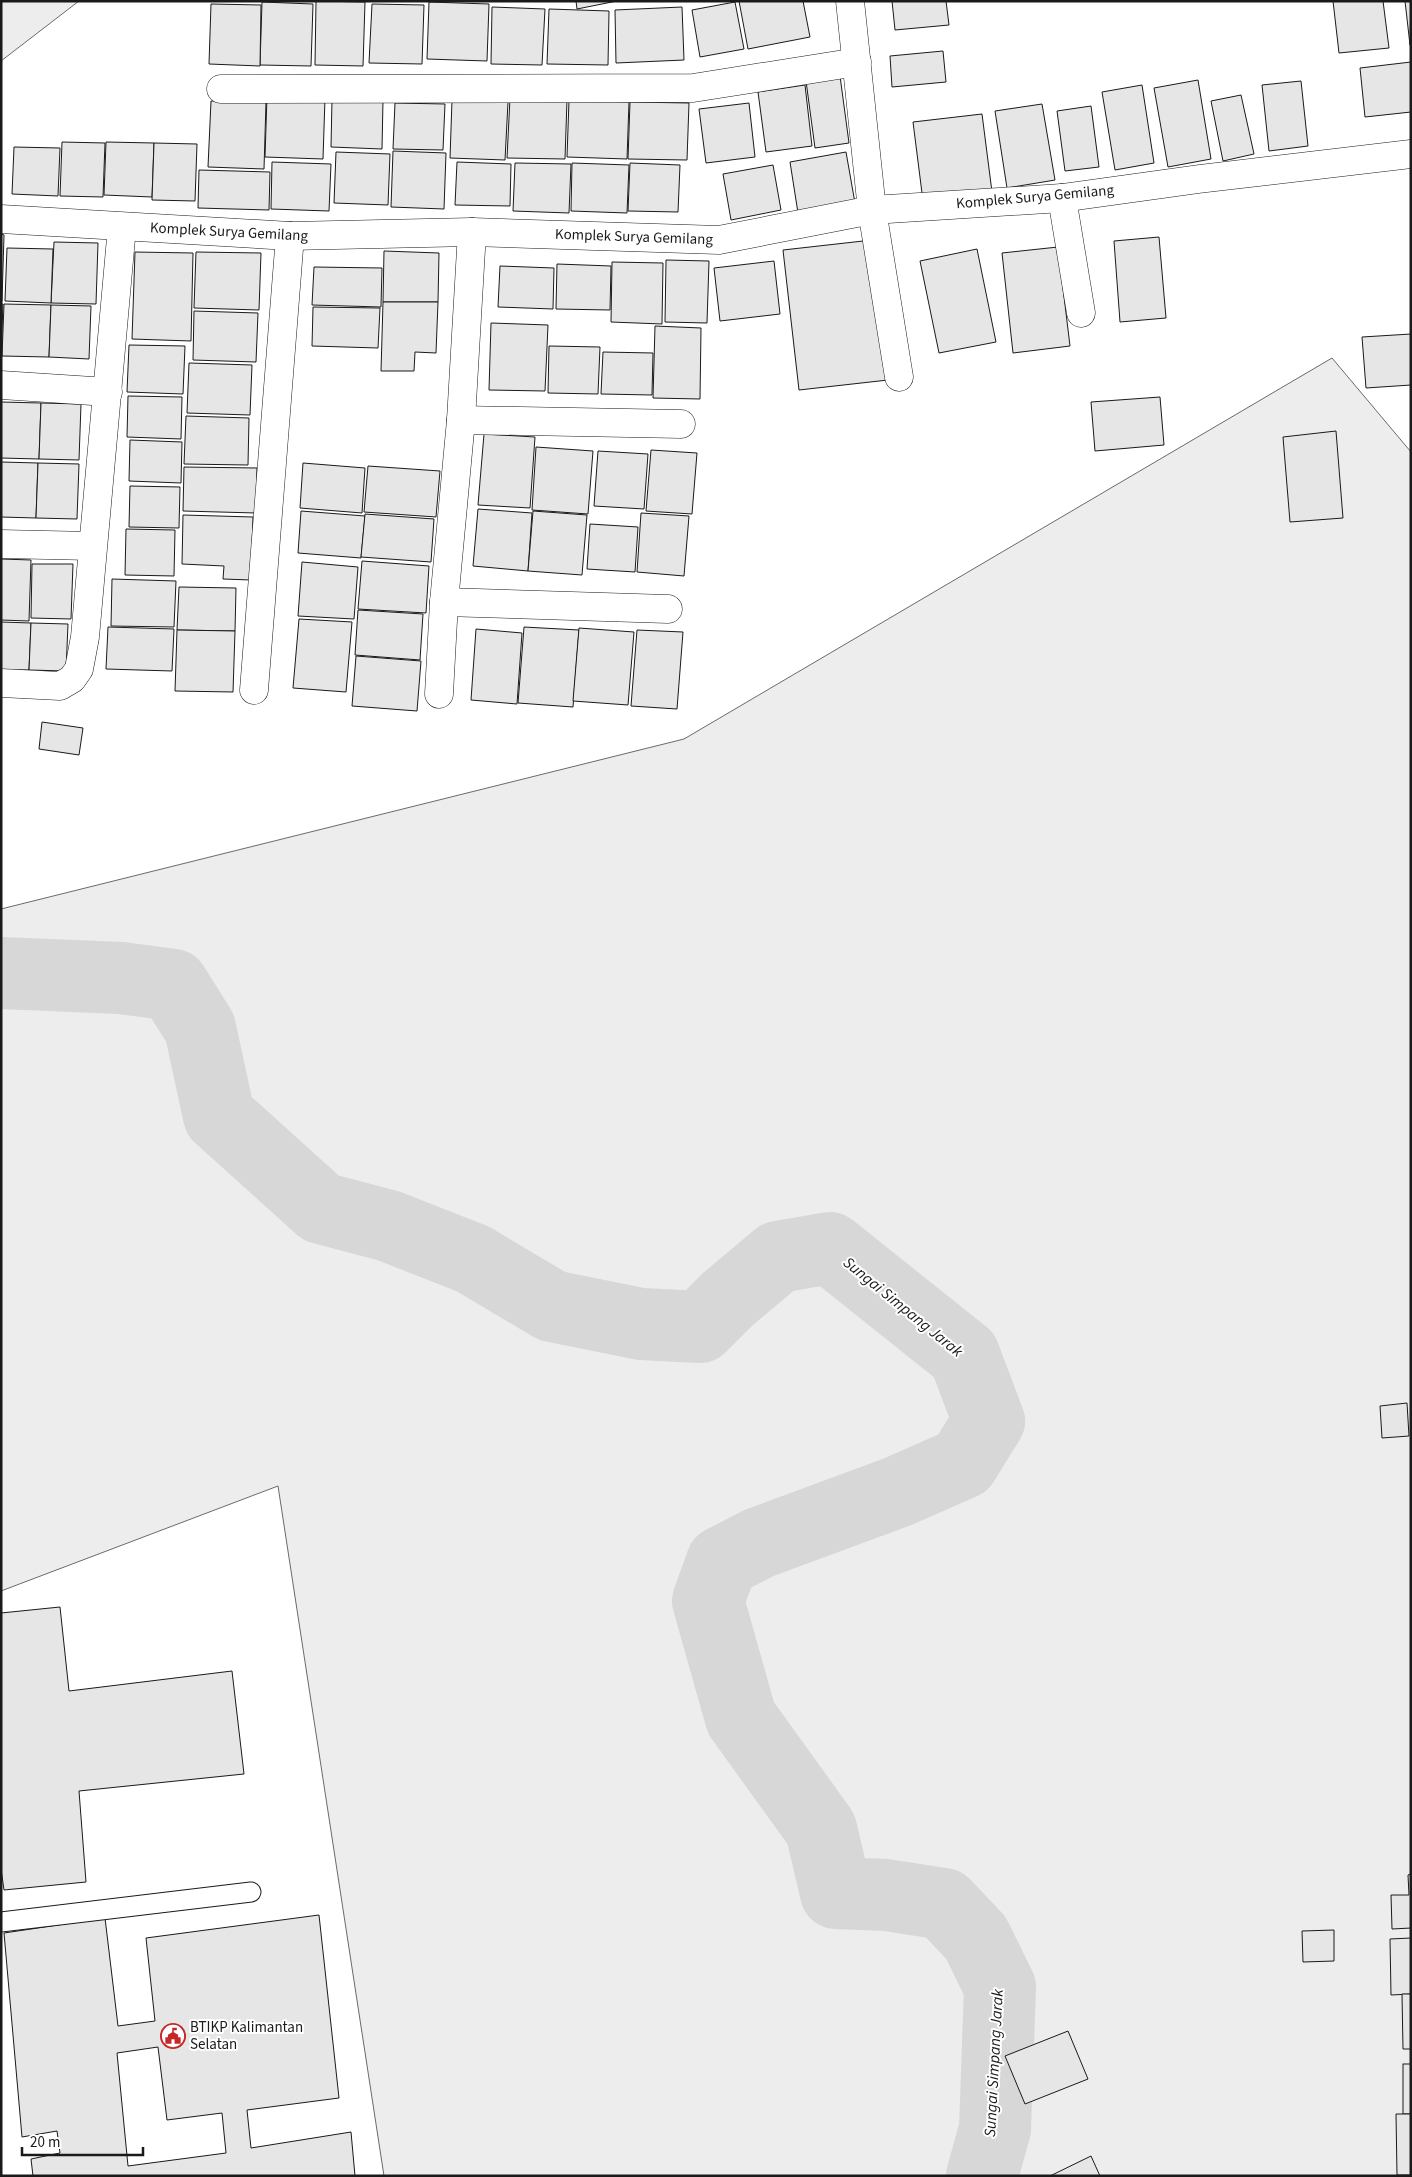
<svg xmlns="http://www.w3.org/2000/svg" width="1412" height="2177" font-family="'Source Sans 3',sans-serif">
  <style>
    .green { fill: #ededed; stroke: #6a6a6a }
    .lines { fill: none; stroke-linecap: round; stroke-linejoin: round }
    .river { stroke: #d7d7d7; stroke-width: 72 }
    .building { fill: #e6e6e6; stroke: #1a1a1a; fill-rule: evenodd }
    .lane-casing { stroke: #1a1a1a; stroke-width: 21 }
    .street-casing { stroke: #1a1a1a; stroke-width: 29 }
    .lane { stroke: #fff; stroke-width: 19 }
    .street { stroke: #fff; stroke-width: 28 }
    .labels { text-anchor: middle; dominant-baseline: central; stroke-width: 4; stroke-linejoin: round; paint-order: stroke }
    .street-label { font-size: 15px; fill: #1a1a1a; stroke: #fff }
    .poi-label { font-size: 15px; fill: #1a1a1a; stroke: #fff; text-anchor: start }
    .water-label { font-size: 16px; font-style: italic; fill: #1a1a1a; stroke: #fff }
  </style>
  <rect width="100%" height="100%" fill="#fff"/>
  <g class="green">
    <path d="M1,1H79L1,61Z"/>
    <path d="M1332,358L1411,452V2176H384L278,1486L1,1591V909L684,739Z"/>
  </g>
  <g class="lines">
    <path class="river" d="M1,973L121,978L173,985L200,1028L219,1116L321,1208L389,1226L473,1259L552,1306L641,1324L700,1327L728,1299L778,1257L830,1248L964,1355L989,1421L963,1463L897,1492L759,1543L722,1562L708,1601L741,1718L821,1829L836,1893L886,1895L944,1904L976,1938L1000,1987L995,2129L982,2176"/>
  </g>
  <g class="building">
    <path d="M316,1L365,2L363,66L315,65Z"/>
    <path d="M576,1H617L577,9Z"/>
    <path d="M739,1H803L810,37L748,49Z"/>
    <path d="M892,1H946L949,25L895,30Z"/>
    <path d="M1333,1H1383L1389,48L1339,53Z"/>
    <path d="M1405,1H1411L1410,45Z"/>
    <path d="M262,2L313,4L311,66L260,65Z"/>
    <path d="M429,2L489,4L487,61L427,59Z"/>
    <path d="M735,2L744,49L700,57L692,10Z"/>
    <path d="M211,4L261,5L260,66L209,64Z"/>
    <path d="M372,4L424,5L422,64L369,63Z"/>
    <path d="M492,7L545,9L542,65L491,64Z"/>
    <path d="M682,7L684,60L616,63L615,10Z"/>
    <path d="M549,9L609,11L608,65L547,64Z"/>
    <path d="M943,51L946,82L892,87L890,56Z"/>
    <path d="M1411,62V112L1365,117L1360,68Z"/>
    <path d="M840,76L849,143L815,148L806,81Z"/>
    <path d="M1198,80L1211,159L1168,167L1154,88Z"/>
    <path d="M1301,81L1308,146L1269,151L1262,85Z"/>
    <path d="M805,85L812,146L766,152L758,92Z"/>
    <path d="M1142,85L1154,163L1115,170L1102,92Z"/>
    <path d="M1241,95L1254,154L1223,161L1211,101Z"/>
    <path d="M267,96L325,98L323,159L265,157Z"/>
    <path d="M510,98L567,100L565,159L507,158Z"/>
    <path d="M332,99L383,100L382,149L331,147Z"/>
    <path d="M452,100L508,102L505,160L450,158Z"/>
    <path d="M569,100L629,102L627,159L567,157Z"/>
    <path d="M211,101L266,102L264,169L208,167Z"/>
    <path d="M630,102L689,103L687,160L628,159Z"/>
    <path d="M395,103L445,104L443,150L393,149Z"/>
    <path d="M749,103L755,157L706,163L699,109Z"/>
    <path d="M1042,104L1055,180L1007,188L995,111Z"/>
    <path d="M1091,106L1099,167L1065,171L1057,111Z"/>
    <path d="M982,114L992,192L923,201L913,122Z"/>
    <path d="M62,142L105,143L103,197L60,196Z"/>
    <path d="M106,142L154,143L152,197L104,195Z"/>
    <path d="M154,143L197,144L195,201L152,200Z"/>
    <path d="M14,147L60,148L58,196L12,194Z"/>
    <path d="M393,151L446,153L444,209L391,207Z"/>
    <path d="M336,152L390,154L388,205L334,203Z"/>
    <path d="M846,152L855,203L798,213L790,162Z"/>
    <path d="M272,162L331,164L329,211L271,209Z"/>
    <path d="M457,162L511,164L510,206L455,205Z"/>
    <path d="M515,163L571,164L569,213L513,211Z"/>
    <path d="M572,163L629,165L627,213L571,211Z"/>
    <path d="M630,163L680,165L678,212L628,211Z"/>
    <path d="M773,165L781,210L731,220L723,174Z"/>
    <path d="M199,170L270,172L269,210L198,208Z"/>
    <path d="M1,234L4,235L2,301H1Z"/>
    <path d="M1159,237L1166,318L1120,322L1114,241Z"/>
    <path d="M872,240L888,380L799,390L783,250Z"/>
    <path d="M54,242L98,243L96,304L51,303Z"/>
    <path d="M1058,247L1070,346L1013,353L1002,253Z"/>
    <path d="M7,248L53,249L51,303L5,301Z"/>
    <path d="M977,249L996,342L939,353L920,261Z"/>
    <path d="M384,251L439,253L438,302H383Z"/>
    <path d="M135,252L193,253L191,341L132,339Z"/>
    <path d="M196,252L261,253L259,310L194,308Z"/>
    <path d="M666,260L709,261L707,323L665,322Z"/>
    <path d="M774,261L780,314L720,321L714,268Z"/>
    <path d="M612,262L663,263L662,324L611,322Z"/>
    <path d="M557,264L611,266L610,310L556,309Z"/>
    <path d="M500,266L554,268L553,309L498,307Z"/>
    <path d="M314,267L382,268L381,307L312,305Z"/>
    <path d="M383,302H438L436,353L415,352L414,371H381Z"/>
    <path d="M1,304H3L1,353Z"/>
    <path d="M4,304L51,305L49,357L2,356Z"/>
    <path d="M51,305L91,306L89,359L49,357Z"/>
    <path d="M313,307L380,308L378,348L312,346Z"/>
    <path d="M194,311L258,313L256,362L193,360Z"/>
    <path d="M491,323L548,325L545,391L489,390Z"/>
    <path d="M655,326L701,328L700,399L653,398Z"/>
    <path d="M1411,334V385L1366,388L1362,337Z"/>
    <path d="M129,345L185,346L183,394L127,392Z"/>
    <path d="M549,346L600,347L598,394L548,393Z"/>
    <path d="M603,352L653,353L652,395L601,394Z"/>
    <path d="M189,363L252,365L250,415L187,413Z"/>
    <path d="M128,396L182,397L181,439L127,437Z"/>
    <path d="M1160,397L1164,445L1095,451L1091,402Z"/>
    <path d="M1,402L41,403L39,459L1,458Z"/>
    <path d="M41,403L81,404L79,460L39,459Z"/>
    <path d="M186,416L249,418L248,465L184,464Z"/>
    <path d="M1336,431L1343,518L1290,522L1283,437Z"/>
    <path d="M484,434L535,437L530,508L478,505Z"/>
    <path d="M130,440L182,442L181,483L129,481Z"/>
    <path d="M536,447L593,451L588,514L532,510Z"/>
    <path d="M651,450L697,453L692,514L646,511Z"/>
    <path d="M598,451L648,454L644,509L594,506Z"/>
    <path d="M1,462L38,463L36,518L1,517Z"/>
    <path d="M38,463L79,464L77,519L36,518Z"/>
    <path d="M303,463L365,468L362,513L300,508Z"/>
    <path d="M368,466L440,471L436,517L364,512Z"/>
    <path d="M184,467L257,468L256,513L183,511Z"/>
    <path d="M130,486L180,487L179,528L129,527Z"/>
    <path d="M478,509L532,513L528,571L473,566Z"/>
    <path d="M301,511L365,516L361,558L298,553Z"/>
    <path d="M533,511L587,515L582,575L528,571Z"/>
    <path d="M641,513L689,516L684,576L637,572Z"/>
    <path d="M365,514L434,519L431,562L361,557Z"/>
    <path d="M183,515L253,517L251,580L223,579L224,566L182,564Z"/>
    <path d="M590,524L638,527L635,572L587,569Z"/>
    <path d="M126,529L175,530L174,576L125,575Z"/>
    <path d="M1,559L31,560L29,621L1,620Z"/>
    <path d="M362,561L429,566L426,613L358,609Z"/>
    <path d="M302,562L358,567L354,619L298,616Z"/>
    <path d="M32,564H73L71,619L31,618Z"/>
    <path d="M112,579L176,581L174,627L111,626Z"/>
    <path d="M179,587L236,588L235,631L177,630Z"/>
    <path d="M358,610L423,614L420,660L355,655Z"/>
    <path d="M299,619L352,622L346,692L293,688Z"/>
    <path d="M1,622L31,623L29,670H1Z"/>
    <path d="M31,623L68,624L66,671L29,670Z"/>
    <path d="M108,627L174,629L172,671L106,669Z"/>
    <path d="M524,627L579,630L573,707L518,703Z"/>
    <path d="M579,628L634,632L628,705L573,701Z"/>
    <path d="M476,629L522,633L517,704L471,700Z"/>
    <path d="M177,630L235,631L233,692L175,691Z"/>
    <path d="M637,630L683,632L677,709L631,706Z"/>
    <path d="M356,656L421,661L417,711L352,706Z"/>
    <path d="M42,722L83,728L79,755L39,749Z"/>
    <path d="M1407,1403L1409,1436L1382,1438L1380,1406Z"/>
    <path d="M60,1607L69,1691L232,1671L244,1774L79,1791L86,1882L4,1890L1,1869V1613Z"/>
    <path d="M1411,1874V1928L1392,1929L1391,1895H1409L1408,1875Z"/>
    <path d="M319,1915L339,2098L247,2110L251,2148L351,2132L355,2176H33L31,2159L60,2153L57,2131L22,2137L4,1933L105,1918L118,2026L155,2021L146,1938ZM158,2047L167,2120L222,2113L226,2153L128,2166L117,2053Z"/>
    <path d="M1334,1930V1961L1303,1962L1302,1931Z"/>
    <path d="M1411,1938V1994L1391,1995L1390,1939Z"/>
    <path d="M1402,1994H1411V2049H1403Z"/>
    <path d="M1068,2031L1088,2079L1025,2104L1005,2056Z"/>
    <rect x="1403" y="2064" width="8" height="50"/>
    <path d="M1396,2114H1411V2175H1397Z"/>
    <path d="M1091,2156L1100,2176H1050Z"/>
  </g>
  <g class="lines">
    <defs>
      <path id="lane" d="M1,1922L251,1892"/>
      <g id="street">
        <path d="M850,1L872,210L899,377"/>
        <path d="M221,89L693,88L857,62"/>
        <path d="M1062,198L1081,313"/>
        <path d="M1,219L290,236L472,232L719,240L872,210L1062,198L1199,179L1411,154"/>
        <path d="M1,385L108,392"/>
        <path d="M461,420L681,424"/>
        <path d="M1,544L92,546"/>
        <path d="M444,602L668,609"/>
        <path d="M1,683L60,686L72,679L79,669L85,637L122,227"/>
        <path d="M254,690L290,236"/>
        <path d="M439,694L444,602L461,420L472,232"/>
      </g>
    </defs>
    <use href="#lane" class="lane-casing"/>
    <use href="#street" class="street-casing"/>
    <use href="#lane" class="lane"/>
    <use href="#street" class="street"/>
  </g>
  <defs>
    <symbol id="civic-ring" viewBox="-11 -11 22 22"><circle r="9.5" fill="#fff" stroke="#c62828" stroke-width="1.5"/><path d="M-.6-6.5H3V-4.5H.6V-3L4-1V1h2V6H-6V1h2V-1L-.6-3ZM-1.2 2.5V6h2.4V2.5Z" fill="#c62828"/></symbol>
  </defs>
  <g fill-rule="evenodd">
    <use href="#civic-ring" x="159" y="2022" width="28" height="28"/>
  </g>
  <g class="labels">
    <g class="street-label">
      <text transform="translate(1035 197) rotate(-5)">Komplek Surya Gemilang</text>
      <text transform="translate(229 232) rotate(3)">Komplek Surya Gemilang</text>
      <text transform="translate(634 237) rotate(2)">Komplek Surya Gemilang</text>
    </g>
    <g class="poi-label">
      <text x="190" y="2027">BTIKP Kalimantan<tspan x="190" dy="17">Selatan</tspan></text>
    </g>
    <g class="water-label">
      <text transform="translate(903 1307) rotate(39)">Sungai Simpang Jarak</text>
      <text transform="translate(994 2063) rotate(-87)">Sungai Simpang Jarak</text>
    </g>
  </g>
  <rect width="1412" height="2177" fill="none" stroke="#1a1a1a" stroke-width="5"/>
  <path d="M22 2147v8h121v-8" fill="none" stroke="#1a1a1a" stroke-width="2.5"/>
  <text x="30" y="2147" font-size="15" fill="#1a1a1a" stroke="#ffffff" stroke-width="4" paint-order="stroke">20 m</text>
</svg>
